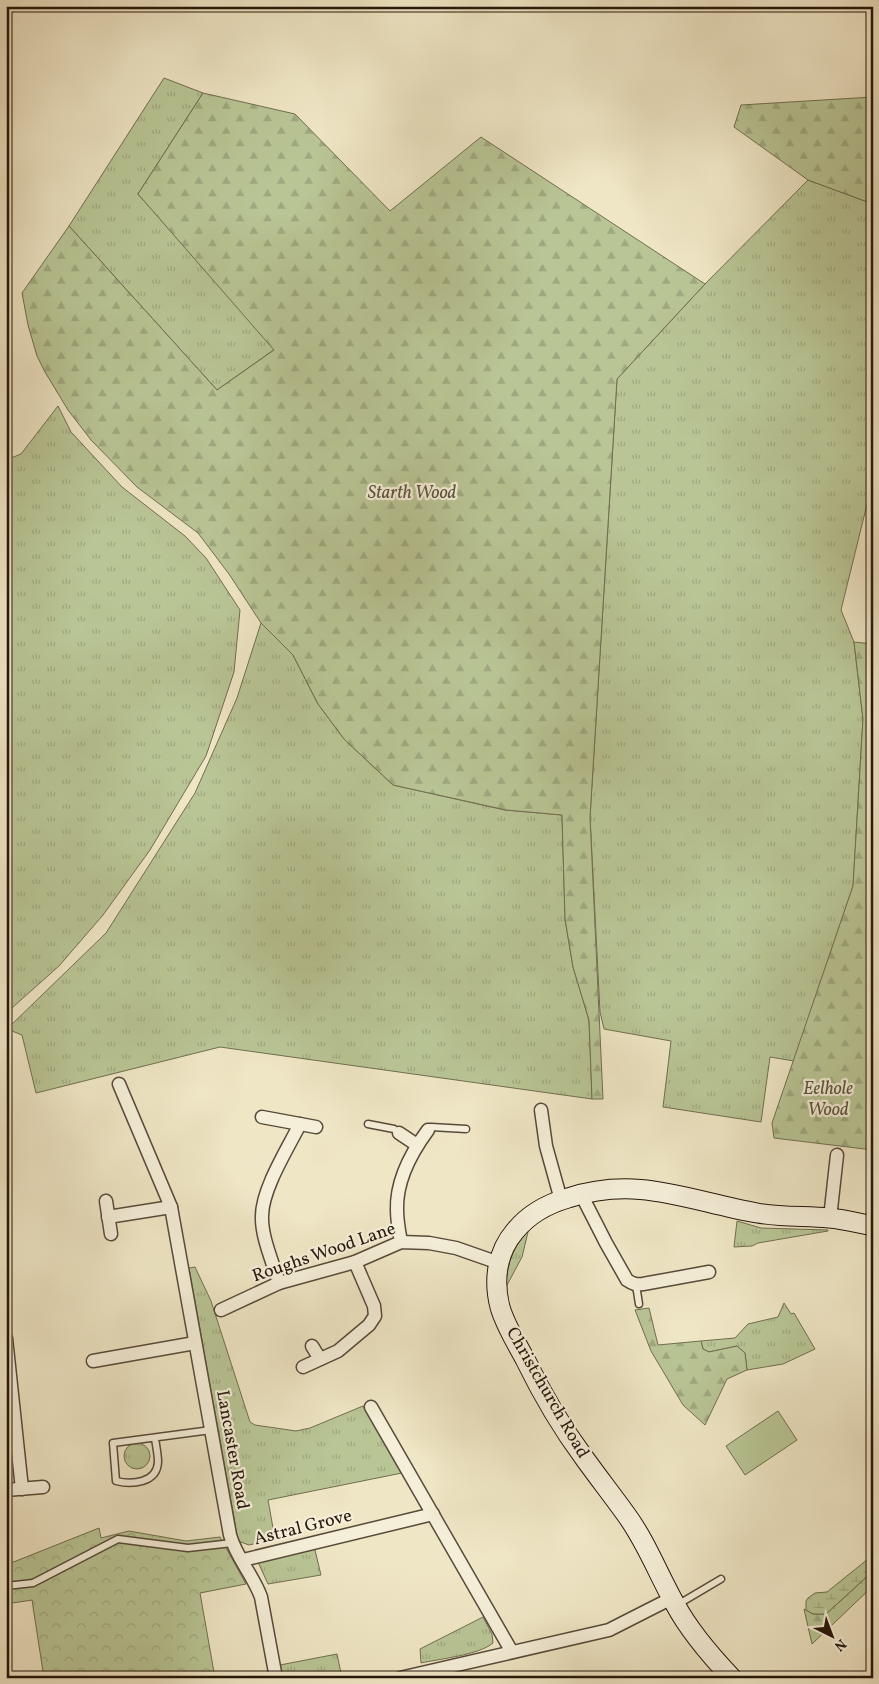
<svg xmlns="http://www.w3.org/2000/svg" width="879" height="1684" font-family="Vollkorn,serif">
  <style>
    .grass { fill: url(#grass-tufts); stroke: #706e50 }
    .forest { fill: url(#forest-firs); stroke: #706e50 }
    .wetland { fill: url(#wetland-marsh); stroke: #706e50 }
    .park { fill: url(#park-crowns); stroke: #706e50 }
    .pitch { fill: #b9c595; stroke: #706e50 }
    .lines { fill: none; stroke-linecap: round; stroke-linejoin: round }
    .lane-casing { stroke: #584a3a; stroke-width: 9 }
    .street-casing { stroke: #584a3a; stroke-width: 15 }
    .secondary-casing { stroke: #26160b; stroke-width: 21 }
    .lane { stroke: #f5efd9; stroke-width: 6 }
    .street { stroke: #f5efd9; stroke-width: 12 }
    .secondary { stroke: #f5efd9; stroke-width: 19 }
    .labels { text-anchor: middle; dominant-baseline: central; stroke-width: 4.5; stroke-linejoin: round; paint-order: stroke }
    .park-label { font-size: 18px; font-style: italic; fill: #59533b; stroke: #f5efd9 }
    .street-label { font-size: 18px; fill: #26160b; stroke: #f5efd9 }
  </style>
  <defs>
    <pattern id="grass-tufts" width="24" height="20" patternUnits="userSpaceOnUse" patternTransform="scale(1.25)"><rect width="24" height="20" fill="#b9c595"/><path d="M3 7l-1-3M5 7V3M7 7l1-3M15 17l-1-3M17 17v-4M19 17l1-3" fill="none" stroke="#9fa87f"/></pattern>
    <pattern id="forest-firs" width="22" height="20" patternUnits="userSpaceOnUse" patternTransform="scale(1.25)"><rect width="22" height="20" fill="#b9c595"/><path d="M5 1l3.5 6h-7zM16 11l3.5 6h-7z" fill="#9fa87f"/></pattern>
    <pattern id="wetland-marsh" width="20" height="14" patternUnits="userSpaceOnUse" patternTransform="scale(1.25)"><rect width="20" height="14" fill="#b9c595"/><path d="M1 5h8M5 5V1M11 12h8M15 12V8" fill="none" stroke="#9fa87f"/></pattern>
    <pattern id="park-crowns" width="20" height="18" patternUnits="userSpaceOnUse" patternTransform="scale(1.25)"><rect width="20" height="18" fill="#b9c595"/><path d="M2 6a3 3 0 1 1 6 0M12 15a3 3 0 1 1 6 0" fill="none" stroke="#9fa87f"/></pattern>
  </defs>
  <rect width="100%" height="100%" fill="#efe6c5"/>
  <filter id="stains"><feTurbulence type="fractalNoise" baseFrequency=".004" numOctaves="4"/><feColorMatrix values="0 0 0 0 .2 0 0 0 0 .09 0 0 0 0 .02 0 0 0 .5 -.17"/></filter>
  <radialGradient id="worn" r=".72"><stop offset=".6" stop-color="#630" stop-opacity="0"/><stop offset="1" stop-color="#630" stop-opacity=".3"/></radialGradient>
  <g class="grass">
    <path d="M164,78L203,93L138,194L275,349L217,390L69,226Z"/>
    <path d="M808,180L873,204V480L841,610L854,642L863,719L853,886L794,1061L770,1057L761,1122L663,1107L671,1041L604,1029L600,1012L590,817L617,379L705,284Z"/>
    <path d="M58,406L71,432L122,487L185,536L206,558L240,610L234,672L206,756L150,850L103,915L59,966L13,1007L6,1017V460L21,454Z"/>
    <path d="M261,623L293,655L318,704L344,739L393,785L505,810L562,815L565,919L573,967L589,1020L592,1099L220,1047L36,1093L22,1035L7,1029L106,933L195,793L237,698Z"/>
    <path d="M737,1221L761,1228L828,1230V1231L758,1243L752,1246L734,1247Z"/>
    <path d="M529,1228L522,1257L506,1287C506,1263 514,1247 529,1228Z"/>
    <path d="M195,1267L211,1301L250,1422L255,1425L296,1431L310,1428L363,1406L402,1473L268,1500L275,1539L249,1545L238,1541L189,1268Z"/>
    <path d="M784,1303L791,1314L794,1313L815,1349L783,1364L747,1370L745,1353L737,1346L709,1352L703,1349L701,1341L735,1338L748,1324L778,1317Z"/>
    <circle cx="137" cy="1456" r="13"/>
    <path d="M314,1546L321,1575L268,1584L258,1562Z"/>
    <path d="M483,1617L492,1634L493,1643C479,1655 439,1659 421,1663L420,1649Z"/>
    <path d="M337,1654L342,1678H283L280,1665Z"/>
  </g>
  <g class="forest">
    <path d="M203,93L295,114L390,211L481,137L705,284L617,379L590,817L603,1099H592L589,1020L573,967L565,919L562,815L506,810L393,785L344,739L318,704L293,655L261,623L229,574L198,533L137,487L91,440L68,410L45,372L37,356L28,325L22,293L69,226L217,390L274,350L138,194Z"/>
    <path d="M873,97V204L808,180L734,127L741,105Z"/>
    <path d="M854,642L873,644V1150L774,1138L772,1123L853,886L863,719Z"/>
    <path d="M649,1308L658,1345L701,1341L703,1349L709,1352L737,1346L745,1353L747,1370L727,1379L705,1425L683,1405L651,1351L635,1310Z"/>
    <path d="M873,1571V1586L812,1644L804,1609L813,1614H826Z"/>
  </g>
  <path class="wetland" d="M873,1555V1571L826,1614H813L806,1610V1601L808,1598L815,1593L827,1592Z"/>
  <path class="park" d="M99,1528L101,1538L129,1531L186,1541L220,1537L246,1584L200,1593L215,1678H44L32,1600L6,1604V1565Z"/>
  <path class="pitch" d="M778,1411L797,1440L745,1475L726,1446Z"/>
  <g class="lines">
    <defs>
      <g id="lane">
        <path d="M368,1124L394,1129L399,1133"/>
        <path d="M428,1130L431,1127L466,1129"/>
        <path d="M636,1285L639,1304"/>
        <path d="M155,1438C156,1446 158,1454 158,1462C157,1483 132,1485 116,1481L113,1443L211,1430"/>
        <path d="M6,1586L33,1583L118,1539L188,1548L232,1543"/>
        <path d="M677,1605L721,1579"/>
      </g>
      <g id="street">
        <path d="M119,1084L171,1207L230,1535C236,1557 253,1575 261,1597L276,1678"/>
        <path d="M541,1110L546,1146L561,1200"/>
        <path d="M262,1117L316,1127"/>
        <path d="M399,1133L417,1145"/>
        <path d="M581,1194L606,1243L627,1280C633,1284 636,1285 643,1284L709,1272"/>
        <path d="M106,1201L111,1234"/>
        <path d="M108,1217L171,1207"/>
        <path d="M830,1218L837,1155"/>
        <path d="M401,1242C399,1231 397,1221 397,1210C396,1181 411,1153 428,1130"/>
        <path d="M279,1283C273,1263 261,1236 262,1216C262,1189 288,1148 300,1124"/>
        <path d="M221,1310L279,1283L355,1262L401,1242L429,1243L456,1248L499,1263"/>
        <path d="M6,1338L22,1489"/>
        <path d="M312,1346L320,1359"/>
        <path d="M93,1361L195,1343"/>
        <path d="M303,1367L338,1351L369,1325L375,1316L374,1306L355,1262"/>
        <path d="M371,1407L512,1652"/>
        <path d="M6,1490L43,1487"/>
        <path d="M243,1560L433,1514"/>
        <path d="M400,1678L609,1630L672,1598"/>
      </g>
      <path id="secondary" d="M732,1678C710,1655 690,1632 675,1604C658,1574 646,1541 625,1513C612,1495 598,1477 585,1459C562,1428 542,1394 525,1359C516,1342 505,1325 500,1307C493,1280 497,1252 515,1231C529,1214 547,1204 568,1198C638,1175 689,1201 757,1213C781,1217 805,1216 829,1218C843,1219 858,1223 873,1226"/>
    </defs>
    <use href="#lane" class="lane-casing"/>
    <use href="#street" class="street-casing"/>
    <use href="#secondary" class="secondary-casing"/>
    <use href="#lane" class="lane"/>
    <use href="#street" class="street"/>
    <use href="#secondary" class="secondary"/>
  </g>
  <g class="labels">
    <g class="park-label">
      <text x="412" y="493">Starth Wood</text>
      <text x="828" y="1089">Eelhole<tspan x="828" dy="21">Wood</tspan></text>
    </g>
    <g class="street-label">
      <text transform="translate(324 1253) rotate(-19)">Roughs Wood Lane</text>
      <text transform="translate(547 1393) rotate(60)">Christchurch Road</text>
      <text transform="translate(232 1450) rotate(80)">Lancaster Road</text>
      <text transform="translate(303 1528) rotate(-14)">Astral Grove</text>
    </g>
  </g>
  <rect width="879" height="1684" fill="none" stroke="#efe6c5" stroke-width="25"/>
  <rect x="8" y="8" width="864" height="1669" fill="none" stroke="#26160b" stroke-width="2.5"/>
  <rect x="12" y="12" width="854" height="1659" fill="none" stroke="#26160b"/>
  <g transform="translate(832 1636) rotate(138)" stroke="#f5efd9" stroke-width="4" paint-order="stroke">
  <path d="M0-4L9 19L0 12L-9 19Z" fill="#26160b"/>
  <text y="-8" font-size="14" font-weight="bold" text-anchor="middle" fill="#26160b">N</text>
  </g>
  <rect width="100%" height="100%" filter="url(#stains)"/>
  <rect width="100%" height="100%" fill="url(#worn)"/>
</svg>
